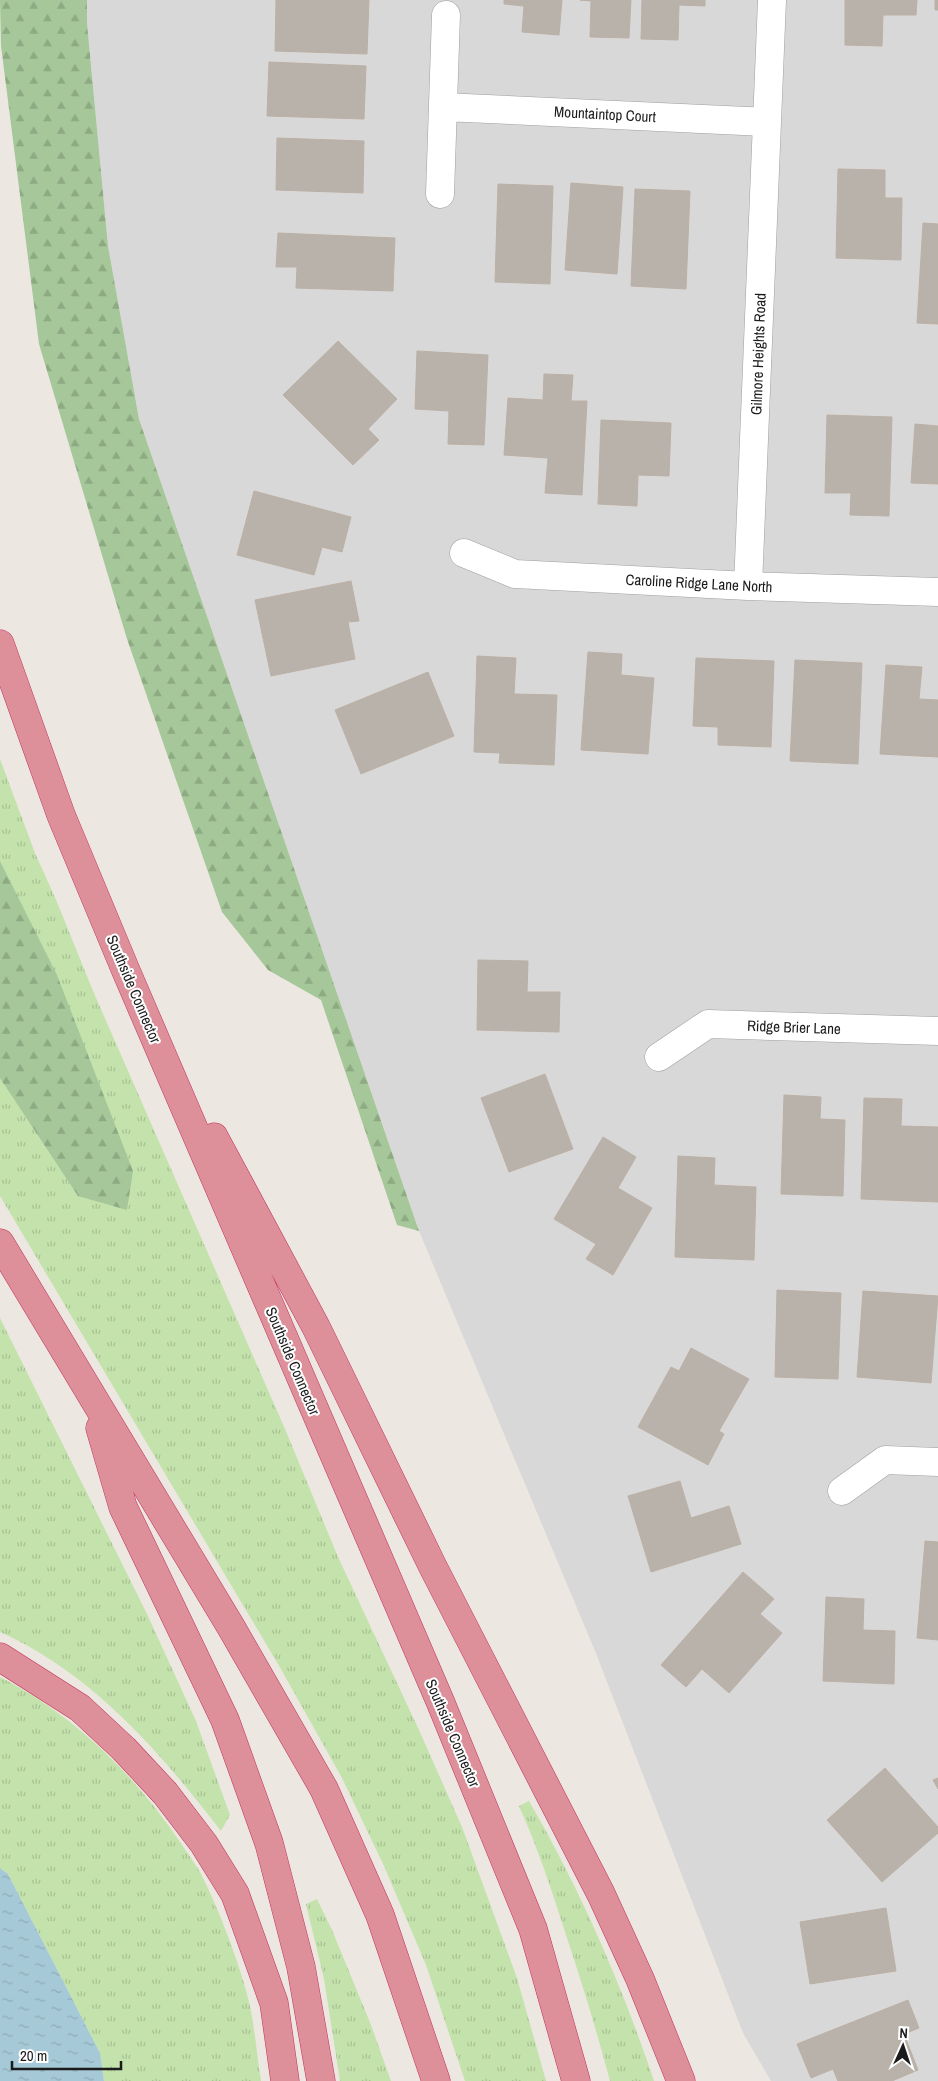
<svg xmlns="http://www.w3.org/2000/svg" width="938" height="2081" font-family="'Archivo Narrow',sans-serif">
  <defs>
    <pattern id="grass-tufts" width="24" height="20" patternUnits="userSpaceOnUse" patternTransform="scale(1.25)"><rect width="24" height="20" fill="#c4e2ab"/><path d="M3 7l-1-3M5 7V3M7 7l1-3M15 17l-1-3M17 17v-4M19 17l1-3" fill="none" stroke="#a8c193"/></pattern>
    <pattern id="forest-firs" width="22" height="20" patternUnits="userSpaceOnUse" patternTransform="scale(1.25)"><rect width="22" height="20" fill="#a5c799"/><path d="M5 1l3.5 6h-7zM16 11l3.5 6h-7z" fill="#8daa83"/></pattern>
    <pattern id="water-ripples" width="26" height="14" patternUnits="userSpaceOnUse" patternTransform="scale(1.25)"><rect width="26" height="14" fill="#a5c9d6"/><path d="M2 4q2-2 4 0t4 0M15 11q2-2 4 0t4 0" fill="none" stroke="#8dacb7"/></pattern>
  </defs>
  <rect width="100%" height="100%" fill="#ece8e1"/>
  <path fill="#d9d8d8" d="M87,0H938V2081H771L743,2033L595,1651L419,1231L139,419L108,246L87,23Z"/>
  <path fill="url(#grass-tufts)" d="M0,759L35,853L57,902L93,991L285,1429L338,1557L419,1730L462,1827L517,1978L546,2081H465L426,1965L384,1866L342,1778L278,1664L0,1196Z
    M0,1318L147,1614L196,1721L230,1815L221,1831C161,1753 92,1673 0,1632Z
    M0,1677C73,1714 135,1775 180,1842C187,1853 195,1863 201,1874C220,1912 240,1964 250,2006C255,2030 257,2056 261,2081H104L100,2053L8,1874L0,1868Z
    M529,1801C580,1889 622,1985 654,2081H610C597,2032 582,1983 566,1935C552,1891 538,1848 519,1806Z
    M317,1899L332,1930L371,2025L391,2081H340L324,1979L306,1904Z"/>
  <path fill="url(#forest-firs)" d="M0,0H87V23L108,246L139,419L419,1231L397,1225L321,1000L268,970L222,912L127,639L39,344L1,46Z
    M0,861L57,975L133,1171L127,1210L78,1196L0,1078Z"/>
  <path fill="url(#water-ripples)" d="M0,1868L8,1874L100,2053L104,2081H0Z"/>
  <path fill="#b8b2ab" stroke="#bcb0a5" d="M276,0H369L367,54L275,51Z
    M504,0H562L559,35L522,32L524,6L504,4Z
    M580,0H631L629,38L590,37L591,1Z
    M642,0H705V6L679,5L678,40L641,39Z
    M845,0H917L916,15H883L882,46L845,45Z
    M935,0H938V10H935Z
    M269,62L366,66L364,119L267,116Z
    M277,138L364,141L363,193L276,190Z
    M838,169L885,170V198H902L901,260L836,258Z
    M571,183L623,187L617,274L565,270Z
    M498,184L553,186L550,284L495,282Z
    M635,189L690,191L686,289L631,286Z
    M923,223L938,224V324L917,323Z
    M278,233L395,238L393,291L296,288L297,267H276Z
    M338,341L397,399L368,429L379,440L353,465L283,395Z
    M417,351L488,355L484,445L448,444L449,411L415,409Z
    M544,374L573,375L571,401H587L582,495L545,493L548,458L504,455L508,398L543,400Z
    M827,415L892,417L889,516L850,515L851,493H825Z
    M601,420L671,423L669,476L638,475L637,506L598,504Z
    M915,424L938,426V484L911,483Z
    M254,491L351,517L342,552L322,547L314,575L237,555Z
    M351,581L359,621L348,622L355,659L271,676L255,600Z
    M588,652L622,654L621,675L654,678L648,754L581,750Z
    M477,656L516,658L514,694L557,695L554,765L499,763L500,753L474,752Z
    M696,658L774,661L771,747L718,745V727L693,726Z
    M795,660L862,663L858,764L790,761Z
    M886,665L922,667L919,699L938,700V757L880,754Z
    M428,672L454,736L361,774L335,710Z
    M478,960L528,961L527,992H560L559,1032L477,1030Z
    M545,1074L573,1149L509,1172L481,1098Z
    M784,1095L821,1097L820,1119L845,1120L843,1196L781,1194Z
    M864,1098L902,1099L901,1126L938,1127V1202L861,1199Z
    M603,1137L636,1157L618,1188L652,1208L613,1275L586,1259L596,1244L554,1219Z
    M678,1156L715,1158L714,1185L756,1187L754,1260L675,1257Z
    M777,1290L841,1293L838,1379L775,1377Z
    M863,1291L938,1296L931,1383L857,1377Z
    M691,1348L749,1379L719,1431L724,1434L708,1465L638,1427L671,1367L679,1371Z
    M680,1481L691,1518L729,1506L741,1544L651,1572L628,1496Z
    M925,1541L938,1542V1640L917,1638Z
    M743,1572L774,1599L760,1614L782,1633L729,1693L702,1669L686,1687L661,1665Z
    M826,1597L864,1599L863,1630L895,1631L894,1684L823,1681Z
    M885,1768L938,1827V1833L882,1882L827,1820Z
    M938,1778V1789L933,1780Z
    M886,1908L896,1971L810,1984L800,1922Z
    M908,2000L919,2028L904,2034L918,2070L892,2081H838L833,2069L811,2078L797,2044Z"/>
  <g fill="none" stroke-linecap="round" stroke-linejoin="round">
    <g stroke="#9f9f9f" stroke-width="29">
      <path id="minor" d="M443,107L767,122
        M440,194L446,15
        M464,553L515,574L748,586L938,592
        M748,586L772,0
        M659,1057L708,1024L938,1031
        M842,1491L885,1460L938,1462"/>
    </g>
    <g stroke="#c4335f" stroke-width="29">
      <path id="highway" d="M0,644L61,815L126,971L440,1701L533,1929L576,2081
        M214,1137L316,1327L433,1567L601,1894L640,1979L681,2081
        M0,1243L231,1627L324,1789L380,1915L436,2081
        M100,1428L123,1507L225,1720L269,1843L301,1967L321,2081
        M0,1657L80,1708L124,1749L165,1793L204,1844L235,1894L274,2003L285,2081"/>
    </g>
    <use href="#minor" stroke="#fff" stroke-width="28"/>
    <use href="#highway" stroke="#dd8f9a" stroke-width="28"/>
  </g>
  <g text-anchor="middle" dominant-baseline="central" stroke-width="4" stroke-linejoin="round" paint-order="stroke">
    <g font-size="15" fill="#1b1b1b" stroke="#fff">
      <text transform="translate(605 114) rotate(3)">Mountaintop Court</text>
      <text transform="translate(758 354) rotate(-88)">Gilmore Heights Road</text>
      <text transform="translate(699 583) rotate(3)">Caroline Ridge Lane North</text>
      <text transform="translate(134 989) rotate(67)">Southside Connector</text>
      <text transform="translate(794 1027) rotate(2)">Ridge Brier Lane</text>
      <text transform="translate(293 1361) rotate(67)">Southside Connector</text>
      <text transform="translate(453 1733) rotate(67)">Southside Connector</text>
    </g>
  </g>
  <g transform="translate(903 2046) rotate(3)" stroke="#ffffff" stroke-width="4" paint-order="stroke">
  <path d="M0-4L9 19L0 12L-9 19Z" fill="#1b1b1b"/>
  <text y="-8" font-size="14" font-weight="bold" text-anchor="middle" fill="#1b1b1b">N</text>
  </g>
  <path d="M12 2061v8h109v-8" fill="none" stroke="#1b1b1b" stroke-width="2.5"/>
  <text x="20" y="2061" font-size="15" fill="#1b1b1b" stroke="#ffffff" stroke-width="4" paint-order="stroke">20 m</text>
</svg>
